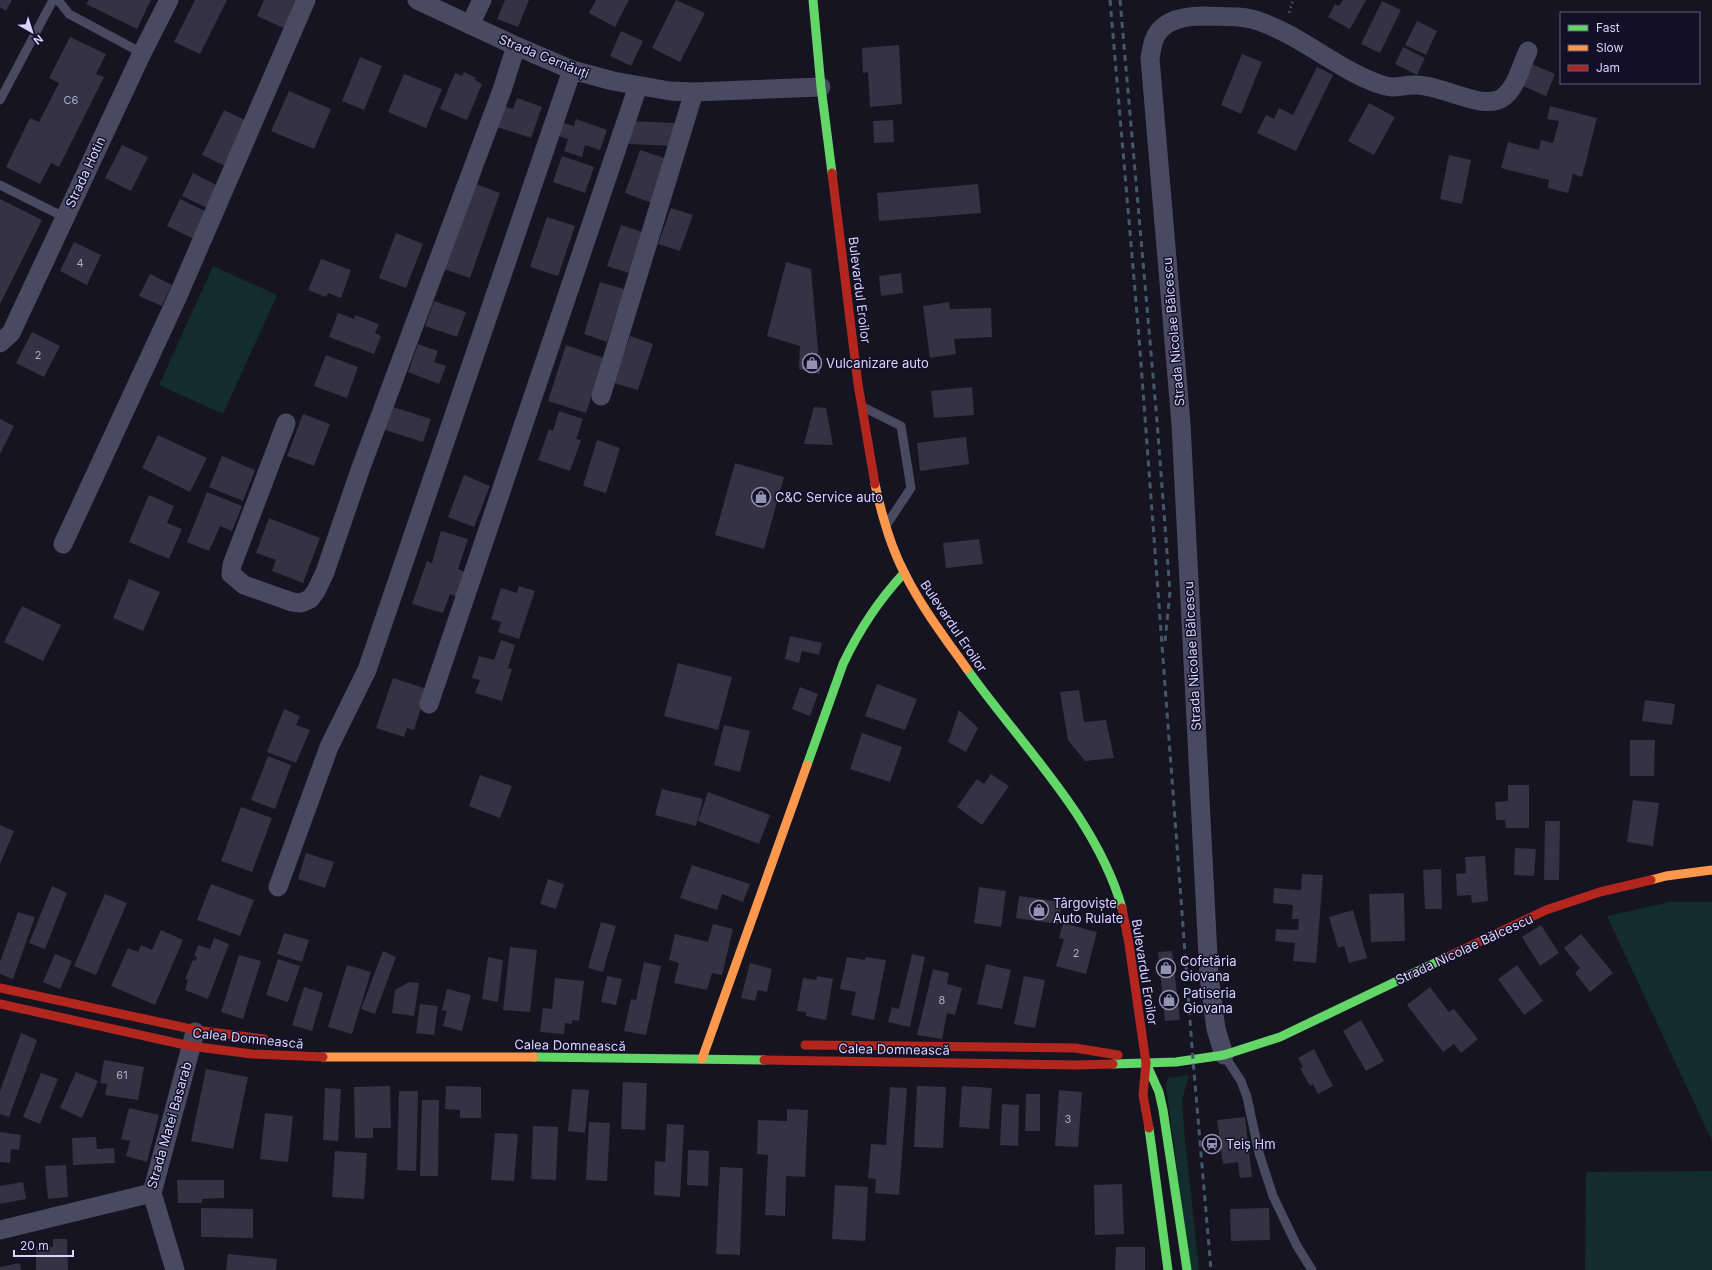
<svg xmlns="http://www.w3.org/2000/svg" width="1712" height="1270" font-family="Inter,sans-serif">
  <rect width="100%" height="100%" fill="#161421"/>
  <path fill="#132c2d" d="M213,266L277,295L223,414L159,385Z
    M1670,902H1712V1141L1607,916Z
    M1189,1075L1182,1100L1185,1140L1199,1270H1190L1166,1085L1168,1078Z
    M1712,1171V1270H1585L1586,1172Z"/>
  <path fill="#343243" d="M0,0H12L6,11L0,7Z
    M89,0H151L137,29L86,4Z
    M195,0H227L200,54L174,42Z
    M264,0H300L286,29L257,16Z
    M505,0H529L518,27L497,19Z
    M596,0H629L615,27L589,13Z
    M676,0L705,13L680,62L652,48Z
    M1343,0H1366L1350,29L1328,17L1335,4L1339,6Z
    M1382,1L1401,10L1380,53L1361,44Z
    M1417,21L1437,31L1426,55L1405,45Z
    M621,31L643,41L631,66L610,56Z
    M70,37L106,54L96,74L104,77L59,167L51,163L40,184L6,167L30,118L39,122L59,83L49,78Z
    M899,45L902,104L870,107L868,72L863,73L862,48Z
    M1403,47L1425,58L1417,75L1395,64Z
    M1242,54L1262,62L1241,114L1221,105Z
    M360,57L382,66L364,110L342,101Z
    M1532,64L1555,74L1546,96L1523,86Z
    M1317,67L1333,75L1296,151L1257,133L1266,115L1274,119L1279,108L1293,115Z
    M464,72L476,78L475,80L482,84L467,120L440,109L455,73L462,76Z
    M404,74L442,89L426,128L388,112Z
    M289,91L331,109L314,149L271,131Z
    M517,98L542,107L531,138L497,127L504,106L513,109Z
    M1369,103L1395,117L1374,155L1348,141Z
    M1550,106L1597,118L1582,177L1573,174L1568,193L1548,188L1549,180L1501,168L1508,142L1539,150L1541,140L1553,143L1559,121L1547,119Z
    M224,110L247,121L225,166L202,155Z
    M576,119L607,130L600,150L585,145L582,157L564,151L568,139L559,136L564,123L574,126Z
    M893,120L894,142L874,143L873,121Z
    M630,121L676,123L675,146L629,144Z
    M122,145L148,157L131,191L105,178Z
    M640,150L667,159L652,203L625,193Z
    M1449,155L1471,160L1462,204L1440,199Z
    M562,156L594,167L585,193L553,182Z
    M193,173L220,187L209,209L182,196Z
    M473,183L500,193L470,278L443,269Z
    M978,184L981,213L879,221L877,193Z
    M0,199L42,220L0,304Z
    M180,199L207,212L194,239L167,226Z
    M671,208L693,215L680,251L658,244Z
    M547,217L575,226L558,276L530,267Z
    M621,225L642,232L629,273L607,266Z
    M396,233L423,244L406,288L379,278Z
    M74,242L101,255L87,285L60,271Z
    M321,259L351,270L341,298L328,293L326,297L308,290Z
    M786,262L811,269L820,374L799,369L800,346L767,336Z
    M901,273L903,293L881,296L879,276Z
    M150,274L172,285L162,306L139,296Z
    M600,282L624,289L607,342L584,334Z
    M434,301L466,312L457,337L425,326Z
    M949,302L950,309L991,308L992,337L954,339L956,354L930,358L923,306Z
    M338,313L354,319L355,315L379,324L375,333L381,336L374,354L329,337Z
    M32,332L60,346L44,377L16,363Z
    M630,336L653,344L638,390L614,383Z
    M418,344L438,351L434,362L446,366L439,384L408,372Z
    M566,345L604,358L586,413L548,401Z
    M326,355L358,367L347,398L314,386Z
    M972,387L974,415L934,418L931,391Z
    M393,407L431,419L423,442L385,430Z
    M814,407L826,408L833,445L804,444Z
    M559,411L583,419L576,439L581,440L570,471L538,460L549,429L553,431Z
    M303,414L330,424L314,466L287,456Z
    M0,419L14,426L0,454Z
    M158,435L207,458L190,492L142,468Z
    M966,437L969,464L920,471L917,443Z
    M597,440L620,448L606,493L583,486Z
    M222,456L255,470L243,501L209,487Z
    M735,463L784,477L764,549L715,535Z
    M464,475L490,486L474,527L448,517Z
    M207,492L242,506L232,531L220,526L209,551L187,542Z
    M149,495L174,506L167,523L182,529L169,559L129,542Z
    M269,518L320,538L303,583L272,571L276,560L256,553Z
    M441,531L468,539L458,569L465,572L457,597L450,594L443,613L412,604L427,561L432,563Z
    M979,539L983,564L946,568L943,543Z
    M129,579L160,592L143,631L113,618Z
    M519,586L535,591L519,639L498,632L501,622L491,619L501,588L517,593Z
    M22,606L61,625L43,661L4,642Z
    M790,636L822,643L819,655L802,651L799,663L785,659Z
    M501,640L515,645L508,668L512,669L502,701L475,693L480,680L472,678L479,656L494,660Z
    M678,663L732,677L718,730L664,716Z
    M393,678L427,689L414,730L407,728L404,737L376,728Z
    M877,684L917,699L905,730L865,716Z
    M800,687L818,694L810,716L792,709Z
    M1079,690L1084,722L1106,720L1114,758L1085,761L1068,740L1060,692Z
    M1645,700L1675,704L1672,725L1642,721Z
    M284,709L300,716L296,725L310,730L296,763L267,752Z
    M959,710L978,728L966,752L948,742Z
    M724,725L750,731L740,772L714,765Z
    M862,733L902,747L890,782L850,769Z
    M1630,740H1655L1654,776H1630Z
    M268,756L291,765L275,809L251,800Z
    M991,774L1009,786L982,825L957,807L977,779L984,784Z
    M480,775L512,786L500,818L469,806Z
    M1508,785H1529V828H1506L1505,820H1496L1495,802L1508,801Z
    M662,789L703,799L696,826L655,815Z
    M708,792L770,815L759,844L698,821Z
    M1633,800L1659,803L1653,846L1627,842Z
    M241,807L272,818L252,872L221,861Z
    M1545,821H1560L1559,880H1544Z
    M0,825L14,831L0,864Z
    M1515,848L1536,849L1534,876L1514,875Z
    M306,853L334,862L325,888L298,879Z
    M1485,856L1488,901L1472,903L1471,895L1457,896L1456,874L1466,873L1465,857Z
    M692,865L750,884L743,902L722,894L717,910L680,898Z
    M1441,869L1442,909H1425L1423,870Z
    M1302,874L1323,875L1316,963L1293,961L1295,943L1275,941L1276,929L1298,930L1299,919H1292L1293,905L1273,903L1274,888L1301,890Z
    M548,879L564,884L556,909L540,904Z
    M211,884L254,900L240,936L197,920Z
    M52,886L67,893L45,949L29,943Z
    M979,887L1006,891L1001,927L974,923Z
    M1404,893L1405,941L1371,942L1369,894Z
    M105,894L127,903L96,975L74,966Z
    M1019,896L1062,902L1058,924L1016,918Z
    M1353,910L1367,958L1349,963L1344,946L1338,948L1329,917Z
    M18,912L35,917L13,979L0,974V962Z
    M601,922L616,926L603,972L588,968Z
    M1063,923L1097,932L1086,974L1056,966L1064,939L1059,938Z
    M713,924L733,929L722,975L712,973L707,990L674,983L679,963L669,960L675,934L708,942Z
    M1541,925L1559,953L1540,966L1522,937Z
    M161,930L183,940L155,1005L111,986L128,948L138,952L141,945L152,950Z
    M284,933L309,940L302,962L277,954Z
    M1581,934L1613,973L1590,992L1575,973L1580,968L1564,948Z
    M214,938L229,944L208,999L185,990L188,980L185,979L193,960L195,961L197,957L194,956L198,945L210,949Z
    M510,947L537,950L530,1012L503,1010Z
    M383,951L396,957L375,1014L361,1009Z
    M1172,951L1180,1020L1165,1021L1158,952Z
    M55,954L72,961L60,989L43,982Z
    M912,954L925,957L910,1027L888,1022L892,1007L899,1009Z
    M239,955L261,961L243,1019L221,1012Z
    M488,957L503,960L498,1002L482,999Z
    M847,957L865,960L866,957L886,960L874,1020L851,1015L856,992L840,989Z
    M278,959L300,966L288,1002L266,995Z
    M644,962L661,966L646,1035L624,1031L631,999L636,1000Z
    M750,963L772,969L767,992L758,990L755,1001L741,998Z
    M986,964L1011,970L1002,1009L977,1004Z
    M347,965L371,972L352,1034L328,1027Z
    M1517,965L1543,1001L1524,1015L1498,979Z
    M933,969L949,973L947,984L962,988L955,1015L947,1013L942,1039L917,1035Z
    M607,976L622,979L616,1005L601,1002Z
    M817,976L833,979L826,1020L806,1016V1012L797,1011L803,978L816,980Z
    M1024,976L1045,980L1035,1028L1014,1024Z
    M555,978L584,981L579,1021L572,1020V1024L565,1023L564,1034L540,1032L543,1008L552,1009Z
    M409,982L419,983L414,1016L392,1013L395,990Z
    M304,987L323,993L312,1031L292,1025Z
    M1430,987L1449,1012L1454,1009L1478,1039L1461,1053L1454,1044L1443,1052L1407,1005Z
    M447,989L471,995L462,1031L443,1026L447,1011L442,1010Z
    M420,1004L438,1006L434,1035L416,1033Z
    M1361,1020L1384,1061L1366,1071L1343,1031Z
    M21,1033L37,1040L9,1117L0,1114V1091Z
    M1314,1049L1333,1086L1318,1094L1313,1084L1310,1086L1300,1068L1303,1067L1298,1058Z
    M104,1060L144,1067L138,1100L105,1095L107,1084L100,1083Z
    M206,1069L248,1077L233,1149L191,1141Z
    M76,1072L98,1081L82,1118L60,1108Z
    M41,1073L58,1079L40,1124L23,1117Z
    M623,1082L647,1083L645,1130L621,1129Z
    M390,1086L391,1128H373V1138H355L354,1087Z
    M446,1086L481,1087V1118H460V1110L445,1109Z
    M917,1086L946,1087L943,1148L914,1147Z
    M962,1086L992,1088L989,1129L959,1127Z
    M890,1087L907,1088L899,1195L875,1193L876,1179L868,1178L871,1144L886,1145Z
    M325,1088L341,1089L338,1141L323,1140Z
    M572,1089L589,1090L585,1133L568,1131Z
    M1059,1090L1082,1092L1078,1147L1055,1146Z
    M399,1091H418L416,1171L397,1170Z
    M1026,1094H1040V1131H1025Z
    M422,1100H439L438,1176H420Z
    M1002,1104L1019,1105L1018,1146L1000,1145Z
    M129,1108L159,1115L147,1162L126,1156L130,1141L121,1139Z
    M787,1109L808,1110L805,1177L786,1176L785,1216L765,1215L768,1155L757,1154L758,1120L787,1121Z
    M265,1113L293,1116L288,1162L260,1159Z
    M1245,1117L1252,1177L1240,1178L1238,1162L1223,1164L1217,1120Z
    M589,1122L610,1123L607,1181L586,1180Z
    M667,1124L684,1125L680,1197L654,1195L655,1161L665,1162Z
    M533,1126L558,1127L556,1180L531,1179Z
    M0,1132L21,1135L19,1150L11,1149L10,1163L0,1162Z
    M495,1133L518,1134L514,1181L491,1180Z
    M96,1137L97,1149L114,1148L115,1163L73,1165L72,1138Z
    M688,1150L709,1151L708,1186L687,1185Z
    M335,1151L367,1153L364,1199L332,1197Z
    M66,1165L68,1197L48,1199L45,1166Z
    M720,1167L743,1168L740,1255L716,1254Z
    M177,1180H224V1198L202,1199V1203H178Z
    M23,1182L26,1199L0,1204V1186Z
    M1122,1184L1124,1234L1095,1235L1094,1185Z
    M835,1185L868,1187L865,1241L832,1239Z
    M201,1208L253,1209V1238L201,1237Z
    M1269,1208L1270,1240L1231,1241L1230,1209Z
    M53,1239H67L68,1270H36V1247H53Z
    M1116,1247H1145V1270H1115Z
    M228,1254L277,1259L276,1270H226Z
    M20,1263L21,1270H0V1267Z"/>
  <g fill="none" stroke-linecap="round" stroke-linejoin="round">
    <path stroke="#44505f" stroke-width="2.5" stroke-dasharray="2 3" stroke-linecap="butt" d="M1289,13L1293,0"/>
    <path stroke="#4a4962" stroke-width="9" d="M58,0L69,14L142,53
      M0,100L53,0
      M0,185L64,217
      M863,407L901,426L911,488L887,524
      M1224,1055L1241,1081L1247,1097L1259,1153L1273,1196L1297,1246L1312,1270"/>
    <path stroke="#4a4962" stroke-width="19" d="M417,0L516,46L572,70L613,81L670,91L694,92L821,87
      M470,25L482,0
      M0,343L11,333L142,53L169,0
      M601,396L694,92
      M286,423L232,565L231,574L244,585L292,602L301,603L310,599L316,591L325,572L360,470L502,90L516,46
      M63,544L177,298L306,0
      M429,704L638,86
      M278,887L329,747L367,670L572,70
      M1224,1055L1216,1029L1209,976L1181,424L1150,58C1151,52 1152,46 1154,40C1161,20 1185,16 1204,16C1223,17 1244,15 1261,22C1303,37 1337,69 1379,84C1394,90 1400,85 1414,85C1423,85 1432,87 1441,90C1457,94 1487,108 1502,98C1516,89 1521,66 1528,51
      M152,1193L195,1032
      M152,1193L175,1270
      M0,1230L152,1193"/>
    <path stroke="#63d668" stroke-width="9" d="M813,0L821,87L832,173
      M967,669C1021,745 1096,817 1122,908
      M807,765L843,664C859,630 878,601 904,573
      M534,1057L764,1060
      M1146,1063L1159,1092L1163,1110L1187,1270
      M1113,1064L1176,1062L1224,1055L1280,1037L1441,960
      M1149,1128L1168,1270"/>
    <path stroke="#ff974d" stroke-width="9" d="M875,484C881,512 891,548 905,574C922,608 945,638 967,669
      M1651,880L1666,876L1712,870
      M323,1057H534
      M702,1059L807,765"/>
    <path stroke="#b3261e" stroke-width="9" d="M832,173L858,384L875,484
      M1122,908L1129,944L1146,1063L1143,1095L1149,1128
      M1441,960L1546,910L1600,892L1651,880
      M0,988L196,1030L264,1039
      M0,1004L190,1046L252,1054L323,1057
      M805,1045L1075,1048L1118,1055
      M764,1060L1077,1065L1113,1064"/>
    <path stroke="#43596b" stroke-width="3" stroke-dasharray="6 5" stroke-linecap="butt" d="M1110,0L1139,337L1193,1060L1211,1270
      M1120,0L1157,421L1170,592L1165,641"/>
  </g>
  <defs>
    <g id="shop-ring" transform="scale(1)"><circle r="9.5" fill="#130f26" stroke="#9591b1" stroke-width="1.5"/><path d="M-5-2.5h2.3a2.7 3.5 0 0 1 5.4 0H5L5.5 6h-11ZM-1.5-2.5h3a1.5 2.3 0 0 0-3 0Z" fill="#9591b1"/></g>
    <g id="station-ring" transform="scale(1)"><circle r="9.5" fill="#130f26" stroke="#9591b1" stroke-width="1.5"/><path d="M-3-6H3Q5-6 5-4V2Q5 4 3 4L4.5 6H3L1.5 4h-3L-3 6H-4.5L-3 4Q-5 4-5 2V-4Q-5-6-3-6ZM-3.5-4v3h7v-3ZM-3.5 1v1.5H-2V1ZM2 1v1.5H3.5V1Z" fill="#9591b1"/></g>
  </defs>
  <g fill-rule="evenodd">
    <use href="#shop-ring" x="812" y="363"/>
    <use href="#shop-ring" x="761" y="497"/>
    <use href="#shop-ring" x="1039" y="910"/>
    <use href="#shop-ring" x="1166" y="968"/>
    <use href="#shop-ring" x="1169" y="1000"/>
    <use href="#station-ring" x="1212" y="1144"/>
  </g>
  <g text-anchor="middle" dominant-baseline="central" stroke-width="3" stroke-linejoin="round" paint-order="stroke">
    <g font-size="11" fill="#b0acd0">
      <text x="71" y="100">C6</text>
      <text x="80" y="263">4</text>
      <text x="38" y="355">2</text>
      <text x="1076" y="953">2</text>
      <text x="942" y="1000">8</text>
      <text x="122" y="1075">61</text>
      <text x="1068" y="1119">3</text>
    </g>
    <g font-size="13" fill="#d9d4ff" stroke="#130f26">
      <text transform="translate(544 56) rotate(22)">Strada Cernăuți</text>
      <text transform="translate(85 172) rotate(-65)">Strada Hotin</text>
      <text transform="translate(860 290) rotate(83)">Bulevardul Eroilor</text>
      <text transform="translate(1173 332) rotate(-95)">Strada Nicolae Bălcescu</text>
      <text transform="translate(954 626) rotate(56)">Bulevardul Eroilor</text>
      <text transform="translate(1192 656) rotate(-93)">Strada Nicolae Bălcescu</text>
      <text transform="translate(1464 949) rotate(-25)">Strada Nicolae Bălcescu</text>
      <text transform="translate(1145 972) rotate(81)">Bulevardul Eroilor</text>
      <text transform="translate(248 1038) rotate(6)">Calea Domnească</text>
      <text transform="translate(570 1045) rotate(1)">Calea Domnească</text>
      <text transform="translate(894 1049) rotate(1)">Calea Domnească</text>
      <text transform="translate(169 1125) rotate(-74)">Strada Matei Basarab</text>
    </g>
    <g font-size="13" fill="#d9d4ff" stroke="#130f26" text-anchor="start">
      <text x="826" y="363">Vulcanizare auto</text>
      <text x="775" y="497">C&amp;C Service auto</text>
      <text x="1053" y="903">Târgoviște<tspan x="1053" dy="15">Auto Rulate</tspan></text>
      <text x="1180" y="961">Cofetăria<tspan x="1180" dy="15">Giovana</tspan></text>
      <text x="1183" y="993">Patiseria<tspan x="1183" dy="15">Giovana</tspan></text>
      <text x="1226" y="1144">Teiș Hm</text>
    </g>
  </g>
  <rect x="1560" y="12" width="140" height="72" fill="#130f26" stroke="#625e7d"/>
  <rect x="1568" y="25" width="20" height="6" fill="#63d668" stroke="#625e7d"/>
  <text x="1596" y="32" font-size="12" fill="#d9d4ff">Fast</text>
  <rect x="1568" y="45" width="20" height="6" fill="#ff974d" stroke="#625e7d"/>
  <text x="1596" y="52" font-size="12" fill="#d9d4ff">Slow</text>
  <rect x="1568" y="65" width="20" height="6" fill="#b3261e" stroke="#625e7d"/>
  <text x="1596" y="72" font-size="12" fill="#d9d4ff">Jam</text>
  <g transform="translate(32 32) rotate(141)" stroke="#130f26" stroke-width="3" paint-order="stroke">
  <path d="M0-3L7 15L0 10L-7 15Z" fill="#d9d4ff"/>
  <text y="-6" font-size="11" font-weight="bold" text-anchor="middle" fill="#d9d4ff">N</text>
  </g>
  <path d="M14 1250v6h59v-6" fill="none" stroke="#d9d4ff" stroke-width="2"/>
  <text x="20" y="1250" font-size="12" fill="#d9d4ff" stroke="#130f26" stroke-width="3" paint-order="stroke">20 m</text>
</svg>
